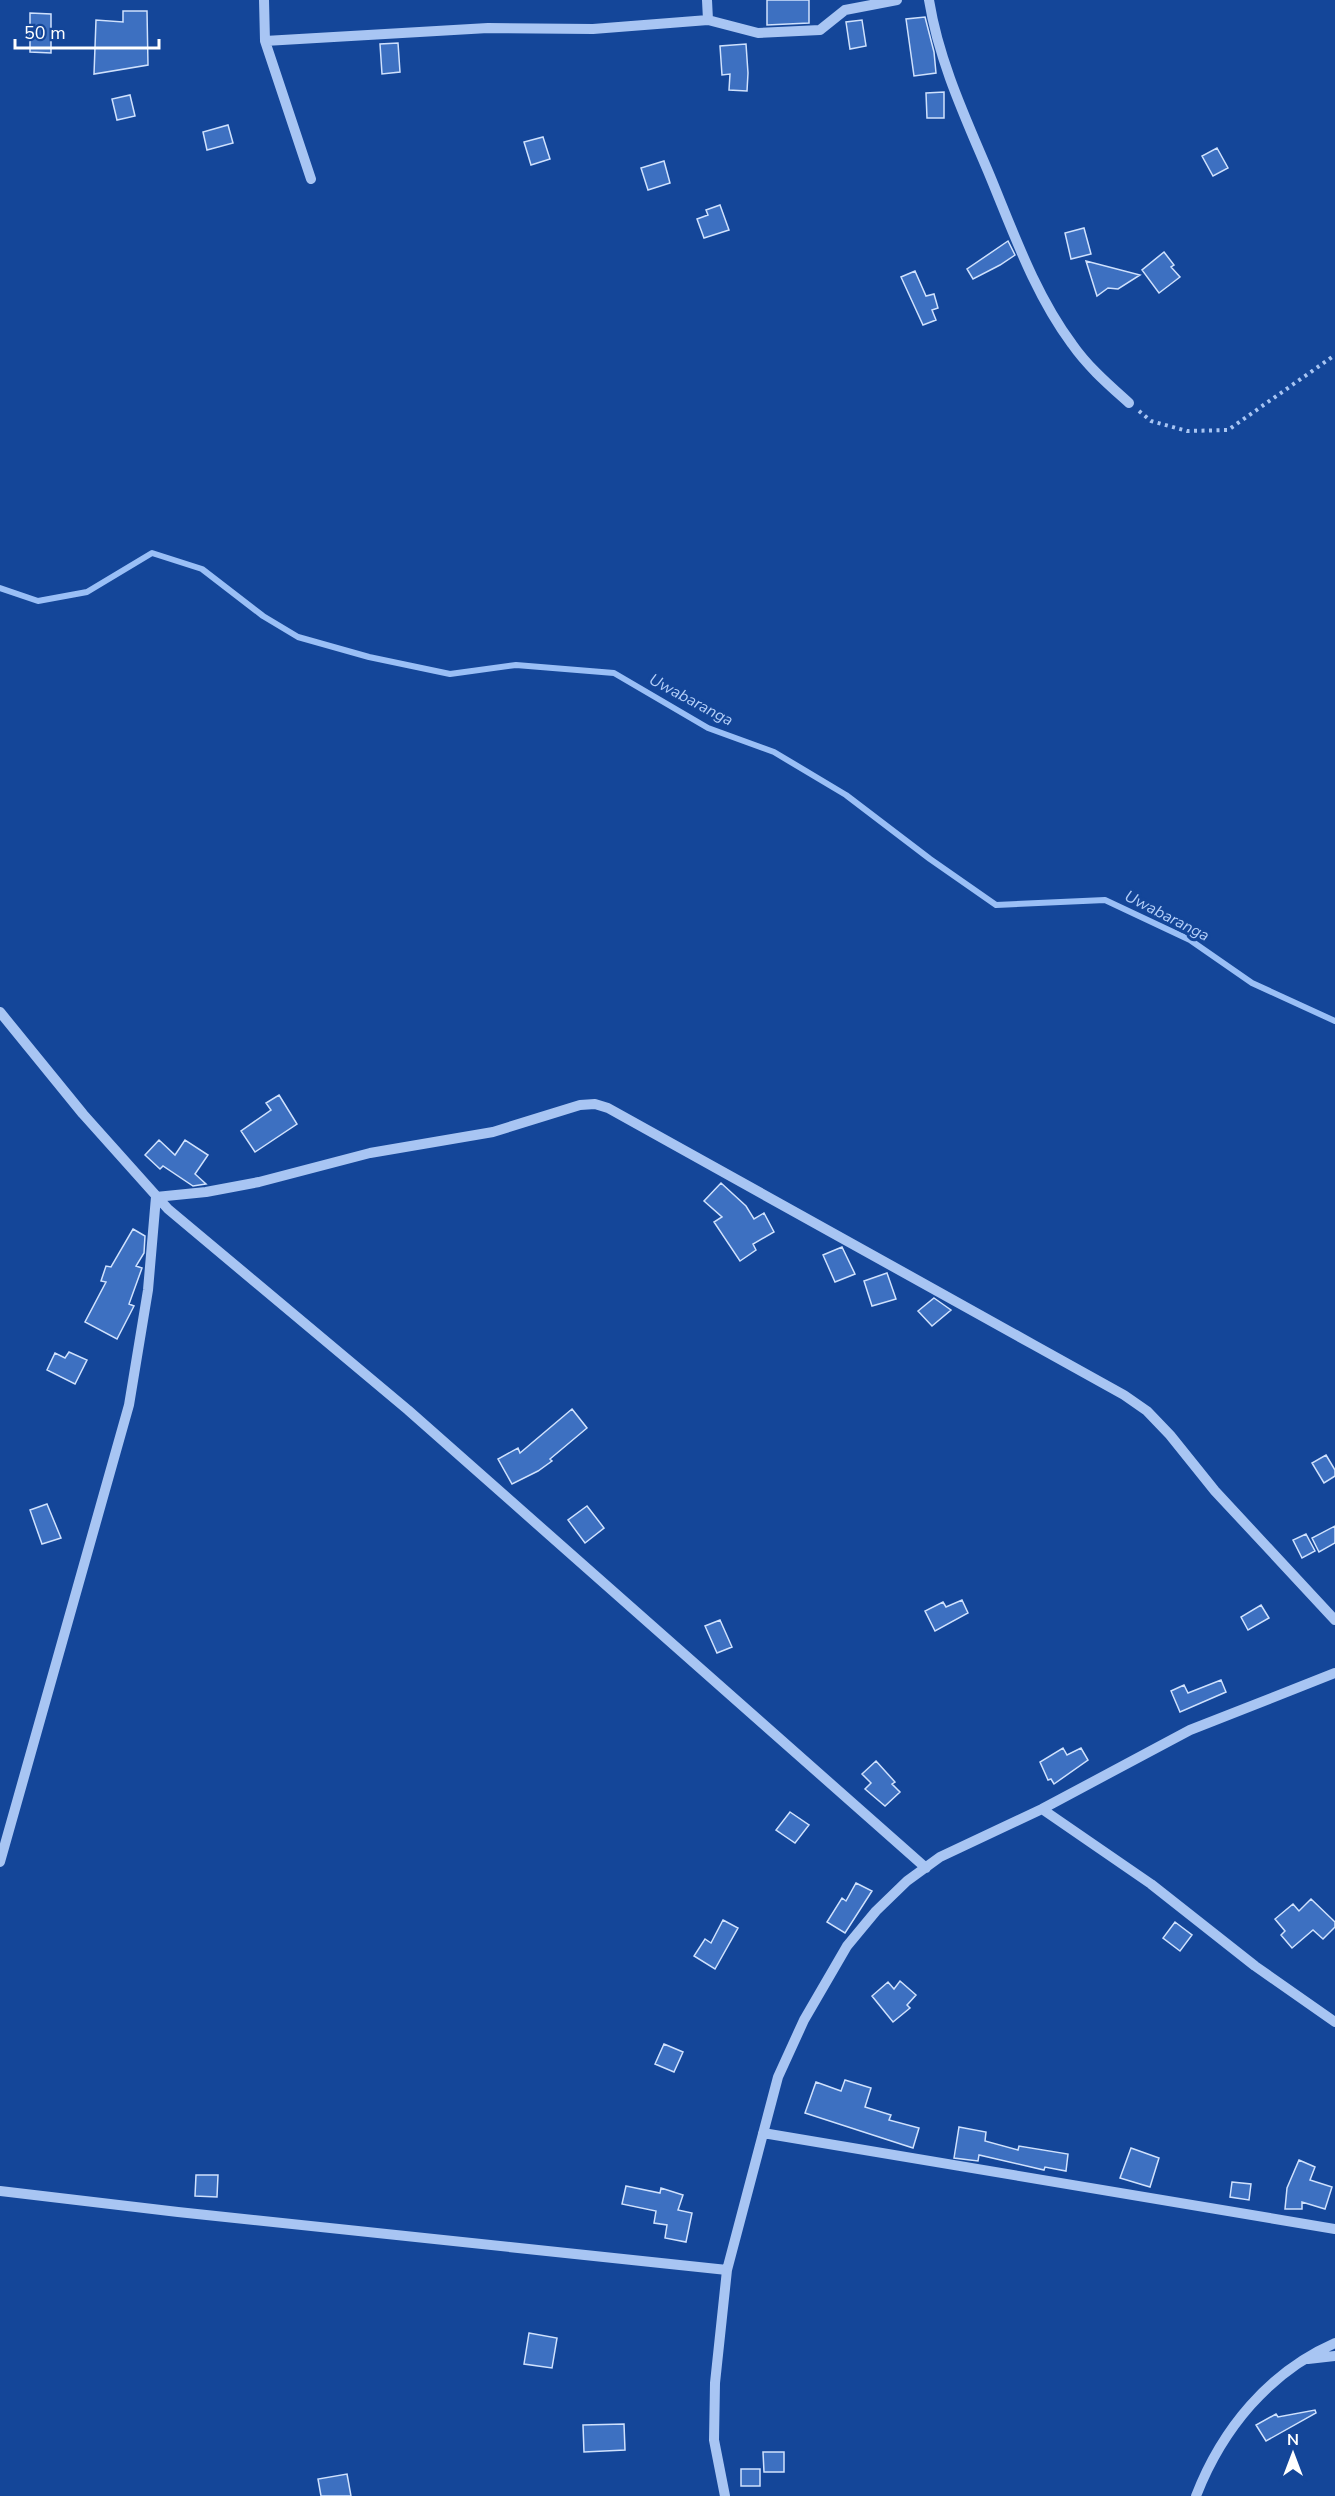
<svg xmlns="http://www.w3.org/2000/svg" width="1335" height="2496" font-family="'Nunito Sans',sans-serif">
  <rect width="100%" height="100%" fill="#144699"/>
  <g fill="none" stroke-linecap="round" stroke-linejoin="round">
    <path stroke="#9abff6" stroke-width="6" d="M0,588L38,601L87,592L152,553L202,569L263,616L298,637L369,657L450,674L516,665L614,673L708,728L774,752L846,795L930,859L996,905L1105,900L1190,940L1252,983L1335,1021"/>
  </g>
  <path fill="#3d70c1" stroke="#cfe1fd" stroke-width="1.5" d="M767,0H809V23L767,25Z
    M123,11H147L148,65L94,74L96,20L123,22Z
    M30,13L51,14V53L30,52Z
    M925,17L934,52L936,73L914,76L906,19Z
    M862,20L866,46L850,49L846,22Z
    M398,43L400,72L382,74L380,44Z
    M746,44L748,73L747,91L729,90L730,74L722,75L720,46Z
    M944,92V118H927L926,93Z
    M130,95L135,116L117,120L112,99Z
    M228,125L233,143L207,150L203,132Z
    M543,137L550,159L531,165L524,142Z
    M1217,148L1228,168L1213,176L1202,156Z
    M664,161L670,183L648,190L641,168Z
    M720,205L729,230L704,238L697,219L708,215L706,210Z
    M1084,228L1091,254L1071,259L1065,233Z
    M1008,241L1015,255L1000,265L973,279L967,269Z
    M1164,252L1174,265L1171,267L1180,277L1159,293L1142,270Z
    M1086,261L1140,275L1118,289L1108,288L1097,296Z
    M915,271L926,296L934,294L938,308L932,310L936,320L923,325L901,277Z
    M279,1095L297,1124L255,1152L241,1131L271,1110L266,1103Z
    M159,1140L175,1155L185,1140L208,1155L195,1174L206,1184L193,1186L163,1166L160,1169L145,1155Z
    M721,1183L746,1206L754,1219L764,1213L774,1232L753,1244L756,1250L740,1261L714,1222L722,1217L704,1201Z
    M133,1229L145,1236L144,1253L136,1266L142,1268L129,1304L134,1306L117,1339L85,1322L106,1282L101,1281L106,1266L111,1267Z
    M842,1247L855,1274L835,1282L823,1255Z
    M887,1273L896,1299L872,1306L864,1281Z
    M934,1298L951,1310L932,1326L918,1311Z
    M69,1352L87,1360L75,1384L47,1370L55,1353L65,1358Z
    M572,1409L587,1428L550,1459L552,1461L538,1471L512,1484L498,1459L518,1448L520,1453Z
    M1326,1455L1335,1470V1476L1324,1483L1312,1463Z
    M47,1504L61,1538L42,1544L30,1510Z
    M587,1506L604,1528L585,1543L568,1520Z
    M1335,1526V1543L1319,1552L1312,1538Z
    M1306,1534L1315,1551L1302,1558L1293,1540Z
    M962,1600L968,1613L935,1631L925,1611L943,1602L946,1607Z
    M1261,1605L1269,1618L1248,1630L1241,1617Z
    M720,1620L732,1647L717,1653L705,1626Z
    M1221,1680L1226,1692L1180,1712L1171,1691L1184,1685L1188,1693Z
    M1063,1748L1067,1755L1081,1748L1088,1760L1054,1784L1051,1779L1048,1780L1040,1762Z
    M876,1761L895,1782L892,1784L900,1792L885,1806L865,1789L871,1783L862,1774Z
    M790,1812L809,1825L795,1843L776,1830Z
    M856,1883L872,1891L845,1933L827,1922L842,1898L846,1901Z
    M1311,1899L1335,1922V1927L1323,1939L1313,1930L1292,1948L1281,1935L1285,1931L1275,1919L1293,1904L1299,1911Z
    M723,1920L738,1928L715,1969L694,1956L705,1939L711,1943Z
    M1175,1922L1192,1935L1180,1951L1163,1938Z
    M900,1981L916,1995L907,2005L910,2008L893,2022L872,1996L888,1982L894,1989Z
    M664,2044L683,2052L674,2072L655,2064Z
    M845,2080L871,2088L865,2107L891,2115L889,2120L919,2128L913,2148L805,2113L816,2082L841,2091Z
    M959,2127L986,2132L985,2141L1018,2150L1019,2146L1068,2154L1066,2171L1045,2167L1044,2170L979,2155L978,2161L954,2158Z
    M1131,2148L1159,2158L1150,2187L1120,2178Z
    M1299,2160L1315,2167L1310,2180L1332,2187L1325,2209L1302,2202V2209H1285L1287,2188Z
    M196,2175H218L217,2197L195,2196Z
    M1232,2182L1251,2184L1249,2200L1230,2197Z
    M626,2186L660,2193L661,2188L683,2195L678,2210L692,2213L686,2242L665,2238L667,2225L654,2223L656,2211L622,2204Z
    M529,2333L557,2338L552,2368L524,2364Z
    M1315,2410L1316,2413L1266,2441L1256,2425L1276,2414L1278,2417Z
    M624,2424L625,2450L584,2452L583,2425Z
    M763,2452H784V2472H764Z
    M741,2469H760V2486H741Z
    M347,2474L351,2496H321L318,2479Z"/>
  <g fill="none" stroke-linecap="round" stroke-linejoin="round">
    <path stroke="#a8c5f3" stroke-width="4" stroke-dasharray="3 4.5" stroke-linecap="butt" d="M1139,411L1151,421L1187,431L1228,430L1335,355"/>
    <path stroke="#a8c5f3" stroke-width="10" d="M264,0L265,41L311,179
      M707,0L708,20
      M929,0C939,62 966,119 990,176C1014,234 1035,294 1072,344C1088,367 1109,385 1129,403
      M265,41L488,28L593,29L708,20L758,33L820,30L845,10L897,0
      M0,1012L83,1114L168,1209L408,1410L926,1868
      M1042,1809L1151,1884L1255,1966L1335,2022
      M0,1862L129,1405L148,1290L156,1197L206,1192L259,1182L370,1153L493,1132L580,1105L595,1104L608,1108L1034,1345L1124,1395L1147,1411L1170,1435L1215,1491L1335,1620
      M763,2133L1335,2229
      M0,2191L178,2212L727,2270
      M1308,2359L1335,2356
      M725,2496L714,2440L715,2383L727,2270L778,2077L804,2020L847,1946L876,1911L907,1881L940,1857L1042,1809L1190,1730L1335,1673
      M1196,2496C1222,2429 1269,2372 1335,2343"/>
  </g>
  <g text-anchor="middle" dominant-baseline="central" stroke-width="6" stroke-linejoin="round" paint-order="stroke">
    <g font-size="16" font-style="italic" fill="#b4cff9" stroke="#144699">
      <text transform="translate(691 700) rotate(28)">Uwabaranga</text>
      <text transform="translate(1167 916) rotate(27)">Uwabaranga</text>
    </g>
  </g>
  <g transform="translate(1293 2454)" stroke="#144699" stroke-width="4.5" paint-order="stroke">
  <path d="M0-4.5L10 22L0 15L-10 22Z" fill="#ffffff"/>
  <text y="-9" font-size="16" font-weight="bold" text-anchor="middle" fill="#ffffff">N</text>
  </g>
  <path d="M15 39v9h144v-9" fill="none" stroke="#ffffff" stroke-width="3"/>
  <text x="24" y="39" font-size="18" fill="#ffffff" stroke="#144699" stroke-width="4.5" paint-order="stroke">50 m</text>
</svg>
